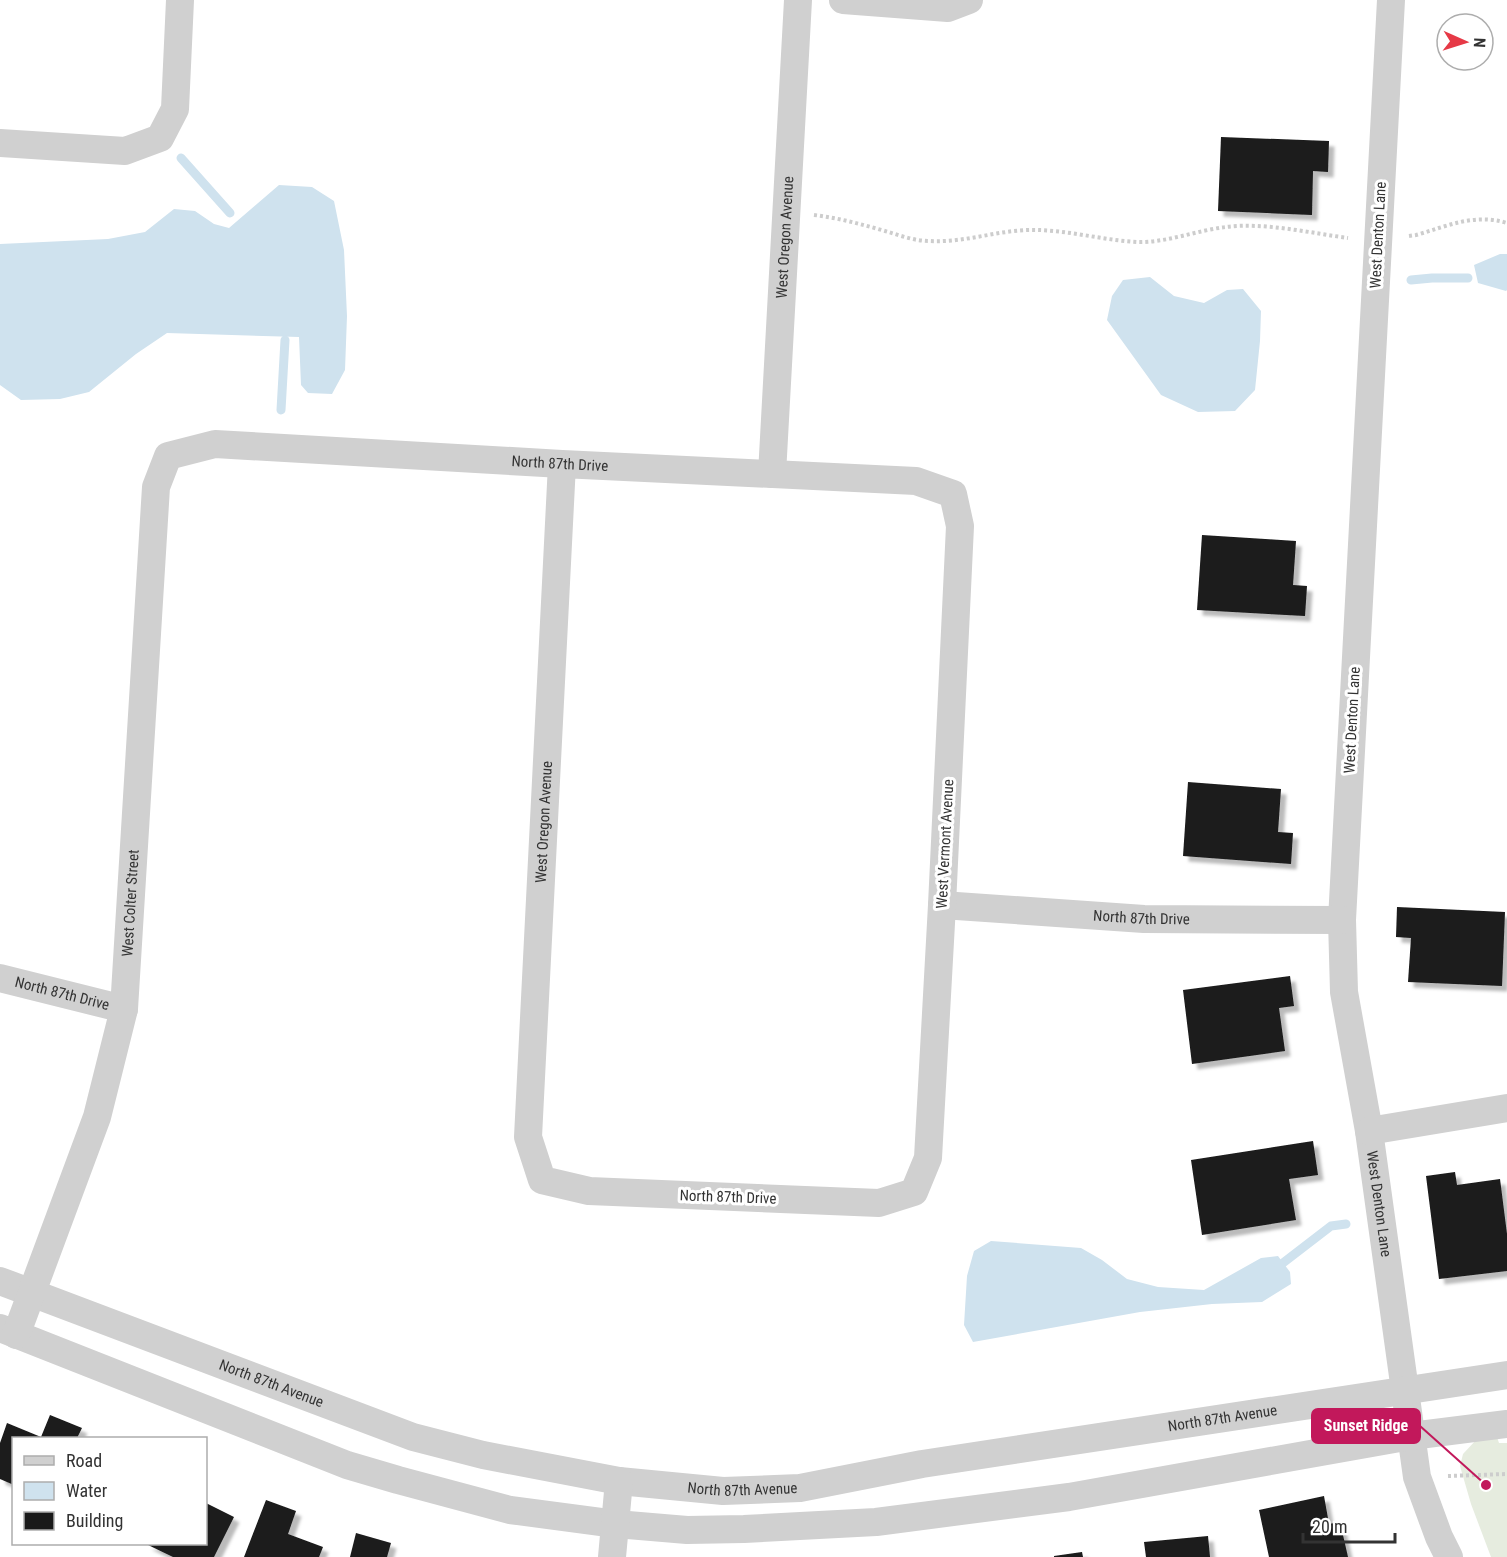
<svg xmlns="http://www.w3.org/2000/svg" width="1507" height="1557" font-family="'Roboto Condensed',sans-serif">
  <defs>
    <filter id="shadow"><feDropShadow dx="5.5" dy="5.5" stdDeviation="1.5" flood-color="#0004"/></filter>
  </defs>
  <rect width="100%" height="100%" fill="#fff"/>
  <path fill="#e6ecdf" d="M1496,1434L1499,1443H1507V1557H1491L1471,1504L1460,1466L1463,1454L1477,1439Z"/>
  <path fill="#cfe2ee" d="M279,185L312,187L334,201L344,250L347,316L345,370L332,394L308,393L301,385L299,337L167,333L136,354L89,392L60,399L21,400L0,385V244L108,239L145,232L174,209L195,211L214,224L229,228Z
    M1500,254H1507V290L1506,291L1478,283L1474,265Z
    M1150,277L1174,296L1204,303L1227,290L1243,289L1261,311L1260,341L1255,390L1235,411L1198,412L1161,395L1107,320L1112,296L1123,280Z
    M991,1241L1081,1248L1102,1260L1127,1279L1158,1287L1204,1290L1261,1258L1278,1256L1290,1272L1291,1284L1262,1302L1212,1304L1140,1312L973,1342L964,1325L967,1276L974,1251Z"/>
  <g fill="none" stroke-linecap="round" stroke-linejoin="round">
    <path stroke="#cfe2ee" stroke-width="9" d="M181,158L230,213
      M1411,280L1432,278H1468
      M281,410L285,340
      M1279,1266L1331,1226L1346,1224"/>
  </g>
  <path fill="#1a1a1a" filter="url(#shadow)" d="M1221,137L1329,141L1328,172L1313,171L1312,215L1218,211Z
    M1202,535L1296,541L1293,585L1307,586L1305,616L1197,610Z
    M1188,782L1281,789L1278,832L1293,833L1291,864L1183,856Z
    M1397,907L1505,912L1502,986L1408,982L1411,938L1396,937Z
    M1290,976L1294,1006L1279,1008L1285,1051L1192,1064L1183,990Z
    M1313,1141L1318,1175L1289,1179L1296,1220L1202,1235L1191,1160Z
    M1455,1172L1457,1185L1500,1179L1507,1234V1271L1439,1279L1426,1176Z
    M50,1415L82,1428L77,1438H14V1485L0,1479V1443L7,1423L41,1437Z
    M1324,1496L1329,1524L1340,1522L1348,1557H1269L1259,1510Z
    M266,1500L296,1511L288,1534L323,1547L319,1557H244Z
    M206,1503L234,1517L214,1557H173L146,1544H206Z
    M356,1533L391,1543L387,1557H350Z
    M1208,1536L1210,1557H1146L1144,1542Z
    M1082,1552L1083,1557H1054V1556Z"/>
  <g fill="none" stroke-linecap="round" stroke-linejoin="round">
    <path stroke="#cdcdcd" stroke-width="4" stroke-dasharray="3 3" stroke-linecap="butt" d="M814,215C838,218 861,224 885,231C899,235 914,241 929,241C963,243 995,231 1028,230C1065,229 1100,240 1137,242C1166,243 1198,230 1226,227C1263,222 1311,233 1348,238
      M1409,236L1416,235C1448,226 1474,213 1507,223
      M1448,1476L1507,1474"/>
    <g stroke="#d0d0d0" stroke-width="28">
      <path d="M843,0L948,8L969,0"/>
      <path id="s1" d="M1391,0L1342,920L1344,992L1369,1131L1417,1477L1439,1537L1449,1557"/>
      <path d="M0,143L125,151L160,138L175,109L180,0"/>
      <path id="s2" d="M772,474L798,0"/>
      <path id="s3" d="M942,905L1144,919L1342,920"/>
      <path id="s4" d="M0,978L124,1009"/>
      <path d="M1369,1131L1507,1108"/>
      <path id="s5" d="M0,1281L413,1437L483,1455L619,1481L723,1491L800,1488L922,1464L1507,1375"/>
      <path d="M0,1328L347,1465L398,1480L510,1510L616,1524L687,1530L744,1529L876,1522L1069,1497L1411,1436L1507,1424"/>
      <path id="s6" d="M16,1335L97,1117L124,1009L156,487L168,456L215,444L562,464L916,481L953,494L960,526L942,905L928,1158L914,1192L879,1203L589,1191L542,1180L528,1137L562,464"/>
      <path d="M612,1557L619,1481"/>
    </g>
  </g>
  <g text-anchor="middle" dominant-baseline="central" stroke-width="6" stroke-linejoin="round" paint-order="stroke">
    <g font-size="15" fill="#333" stroke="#fff">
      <text transform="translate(1378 235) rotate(-87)">West Denton Lane</text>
      <text stroke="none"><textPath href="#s2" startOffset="237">West Oregon Avenue</textPath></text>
      <text stroke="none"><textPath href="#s6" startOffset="1294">North 87th Drive</textPath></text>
      <text transform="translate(1352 720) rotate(-87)">West Denton Lane</text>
      <text stroke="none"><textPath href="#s6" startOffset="3128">West Oregon Avenue</textPath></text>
      <text transform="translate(945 844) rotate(-87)">West Vermont Avenue</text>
      <text stroke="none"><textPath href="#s6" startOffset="450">West Colter Street</textPath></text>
      <text stroke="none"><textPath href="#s3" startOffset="200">North 87th Drive</textPath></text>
      <text stroke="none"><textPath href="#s4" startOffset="64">North 87th Drive</textPath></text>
      <text transform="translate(728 1197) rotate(2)">North 87th Drive</text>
      <text stroke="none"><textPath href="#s1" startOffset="1208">West Denton Lane</textPath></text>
      <text stroke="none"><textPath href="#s5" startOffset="290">North 87th Avenue</textPath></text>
      <text stroke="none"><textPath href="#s5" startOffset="1262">North 87th Avenue</textPath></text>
      <text stroke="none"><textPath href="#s5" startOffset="776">North 87th Avenue</textPath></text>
    </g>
  </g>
  <path fill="none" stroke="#c2185b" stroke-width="2" d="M1486 1485L1420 1426"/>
  <circle fill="#c2185b" stroke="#fff" stroke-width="2" cx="1486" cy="1485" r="6"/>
  <rect fill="#c2185b" stroke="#c2185b" stroke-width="2" x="1312" y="1409" width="108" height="34" rx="6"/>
  <g font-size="16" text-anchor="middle" font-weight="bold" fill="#fff">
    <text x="1366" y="1431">Sunset Ridge</text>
  </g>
  <rect x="12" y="1437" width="195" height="108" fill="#ffffff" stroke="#adadad" stroke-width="1.5"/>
  <rect x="24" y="1456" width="30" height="9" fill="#d0d0d0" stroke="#adadad" stroke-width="1.5"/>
  <text x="66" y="1467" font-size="18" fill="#333333">Road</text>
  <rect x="24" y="1482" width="30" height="18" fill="#cfe2ee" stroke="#adadad" stroke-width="1.5"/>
  <text x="66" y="1497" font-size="18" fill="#333333">Water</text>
  <rect x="24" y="1512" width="30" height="18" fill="#1a1a1a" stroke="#adadad" stroke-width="1.5"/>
  <text x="66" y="1527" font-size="18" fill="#333333">Building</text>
  <g transform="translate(1465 42) rotate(93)"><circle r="28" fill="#ffffff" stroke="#adadad" stroke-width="1.5"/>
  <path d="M0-4.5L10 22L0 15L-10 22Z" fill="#e63946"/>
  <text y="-9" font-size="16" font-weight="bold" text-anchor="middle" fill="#333333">N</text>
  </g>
  <path d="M1303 1533v9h92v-9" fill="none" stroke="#333333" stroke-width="3"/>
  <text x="1312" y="1533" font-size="18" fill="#333333" stroke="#ffffff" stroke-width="4.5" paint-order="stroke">20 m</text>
</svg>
